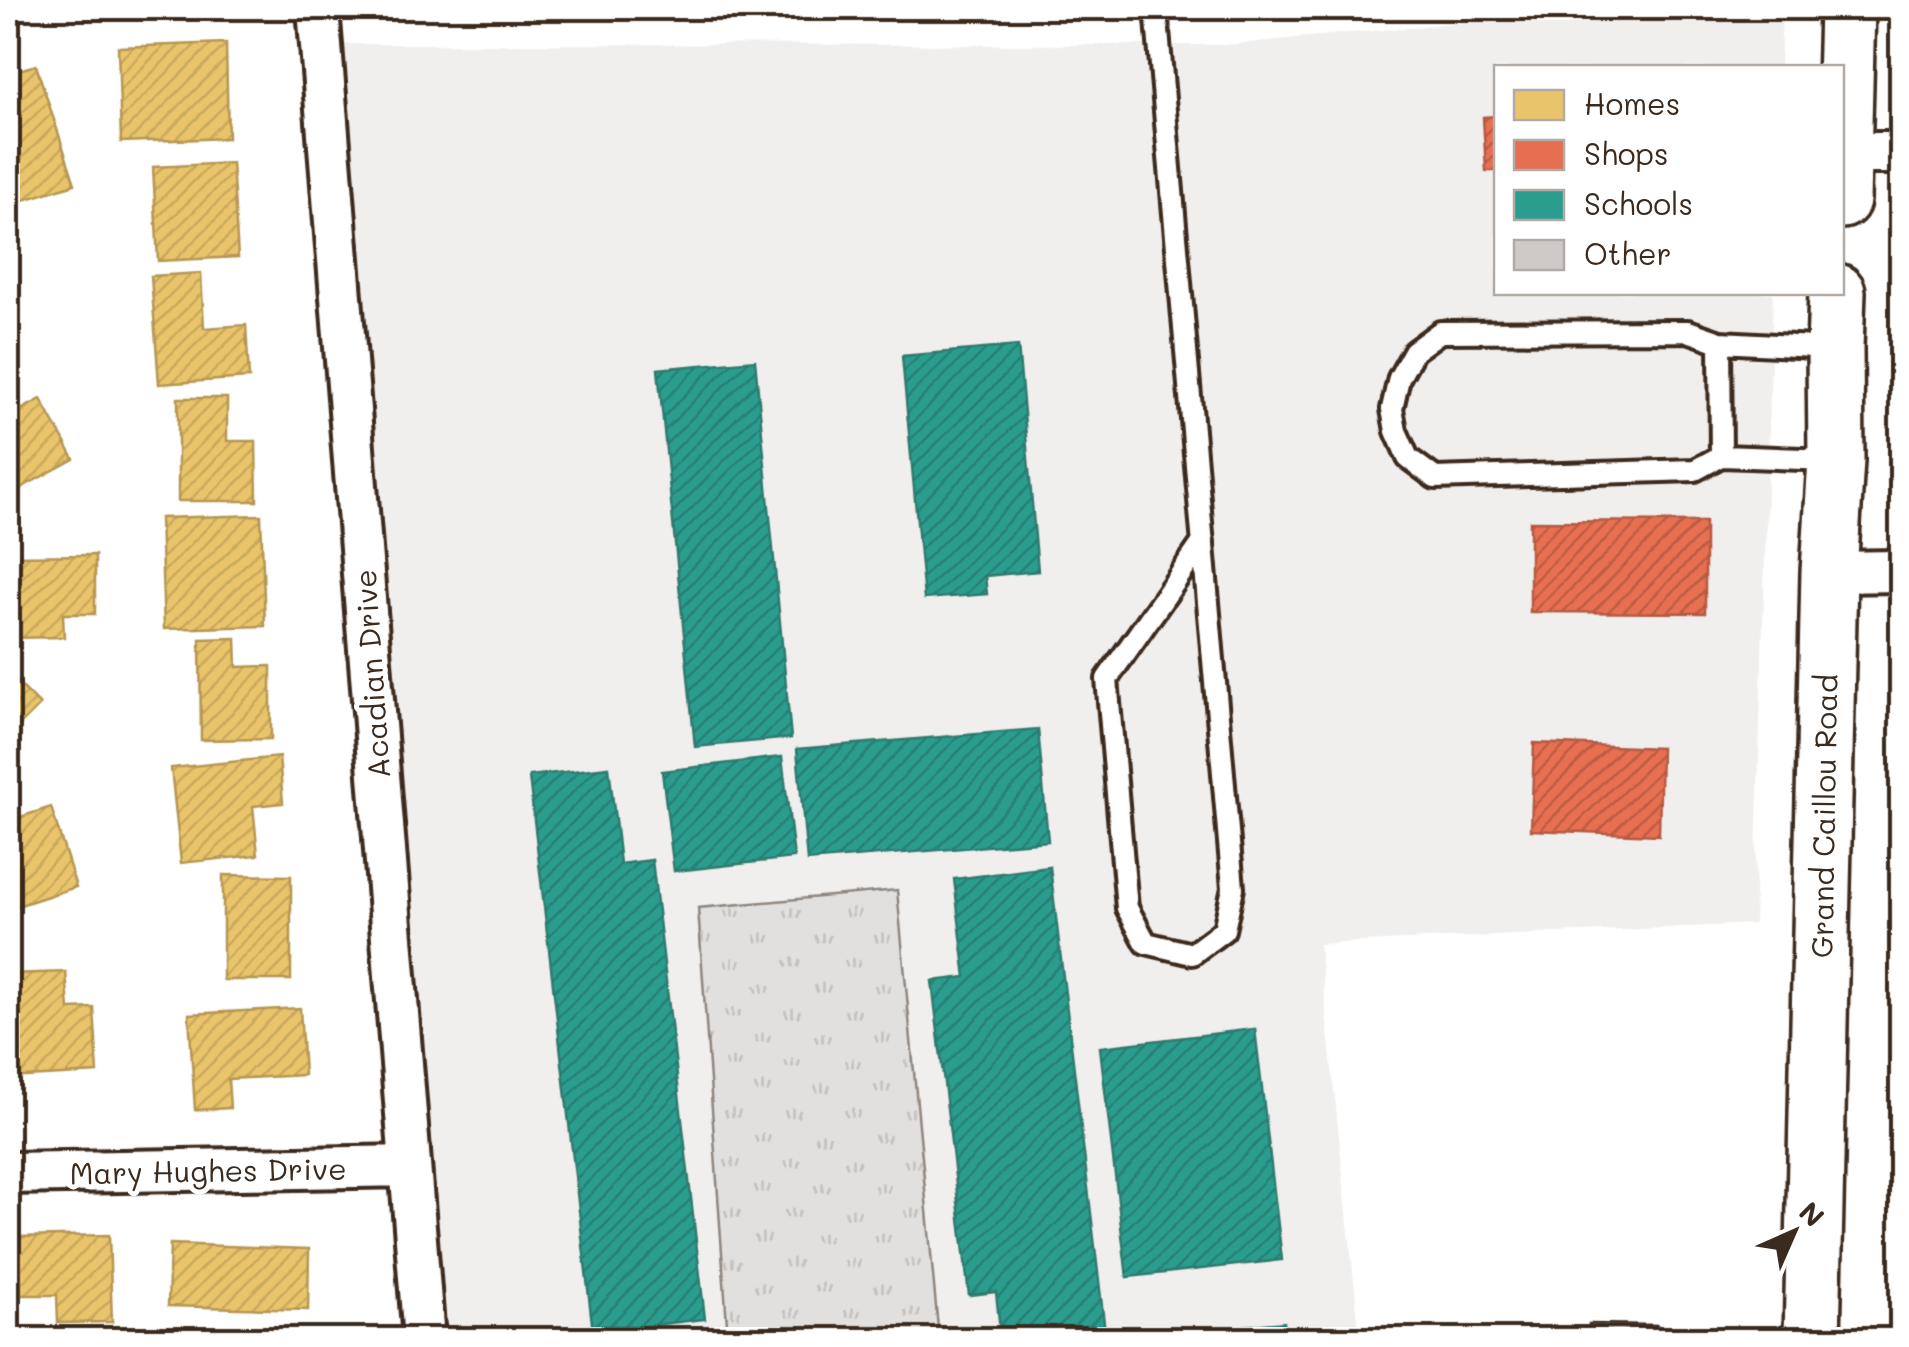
<svg xmlns="http://www.w3.org/2000/svg" width="1909" height="1347" font-family="Mali,sans-serif">
  <defs>
    <pattern id="grass-tufts" width="24" height="20" patternUnits="userSpaceOnUse" patternTransform="scale(2.5)"><rect width="24" height="20" fill="#e2e0de"/><path d="M3 7l-1-3M5 7V3M7 7l1-3M15 17l-1-3M17 17v-4M19 17l1-3" fill="none" stroke="#c3c0be"/></pattern>
    <pattern id="homes-hatch" width="6" height="6" patternUnits="userSpaceOnUse" patternTransform="scale(2.5)"><rect width="6" height="6" fill="#e9c46a"/><path d="M-1 1l2-2M0 6l6-6M5 7l2-2" fill="none" stroke="#c9a95b"/></pattern>
    <pattern id="shops-hatch" width="6" height="6" patternUnits="userSpaceOnUse" patternTransform="scale(2.5)"><rect width="6" height="6" fill="#e76f51"/><path d="M-1 1l2-2M0 6l6-6M5 7l2-2" fill="none" stroke="#bc5b43"/></pattern>
    <pattern id="schools-hatch" width="6" height="6" patternUnits="userSpaceOnUse" patternTransform="scale(2.5)"><rect width="6" height="6" fill="#2a9d8f"/><path d="M-1 1l2-2M0 6l6-6M5 7l2-2" fill="none" stroke="#258074"/></pattern>
    <pattern id="building-hatch" width="6" height="6" patternUnits="userSpaceOnUse" patternTransform="scale(2.5)"><rect width="6" height="6" fill="#cfcac7"/><path d="M-1 1l2-2M0 6l6-6M5 7l2-2" fill="none" stroke="#b3aeaa"/></pattern>
  </defs>
  <rect width="100%" height="100%" fill="#fff"/>
  <filter id="ink" filterUnits="userSpaceOnUse"><feTurbulence type="fractalNoise" baseFrequency=".01" numOctaves="2"/><feDisplacementMap in="SourceGraphic" scale="20" xChannelSelector="R" yChannelSelector="G"/><feConvolveMatrix kernelMatrix="1 2 1 2 8 2 1 2 1" color-interpolation-filters="sRGB"/></filter>
  <g filter="url(#ink)">
    <path fill="#f1efee" d="M1608,8H1782L1780,67L1496,68V292L1773,293L1754,924L1319,944L1360,1339H446L330,44L1226,45Z"/>
    <path fill="url(#grass-tufts)" stroke="#8e857e" stroke-width="2.5" d="M897,890L939,1339H728L698,908Z"/>
    <path fill="url(#homes-hatch)" stroke="#b59653" stroke-width="2.5" d="M226,43L228,138L121,142L118,47Z
      M36,65L75,184L8,205V117L16,114L8,88V73Z
      M232,163L238,257L158,261L153,167Z
      M201,273L204,328L246,325L249,378L159,384L151,276Z
      M178,398H227V441H256L257,501H178Z
      M41,399L74,459L8,495V417Z
      M261,515L265,626L164,629L160,518Z
      M95,555V614H63L64,637L8,638V556Z
      M236,638L237,667L271,666V739L201,740L200,639Z
      M8,673L40,705L8,737Z
      M279,757L283,803L253,806L258,855L181,863L171,768Z
      M51,807L76,887L8,909V821Z
      M223,875L291,876V980H223Z
      M66,972L69,1009L94,1008L98,1073L8,1078V974Z
      M300,1008L304,1075L228,1079L230,1108L195,1110L189,1014Z
      M109,1235L112,1322L58,1323L57,1295H16L14,1237Z
      M170,1244L309,1249L308,1310L168,1306Z"/>
    <path fill="url(#shops-hatch)" stroke="#b35a42" stroke-width="2.5" d="M1496,116V171H1486L1483,117Z
      M1530,521L1705,522V613L1530,612Z
      M1534,743L1661,748L1659,835L1531,830Z"/>
    <path fill="url(#schools-hatch)" stroke="#2f7a6d" stroke-width="2.5" d="M1018,346L1038,571L985,576L987,594L924,599L902,356Z
      M755,360L791,738L695,747L658,369Z
      M1038,729L1048,841L807,861L797,749Z
      M782,757L794,858L674,871L662,771Z
      M609,767L620,864L652,860L705,1319L593,1332L529,776Z
      M1050,867L1106,1340H1001L996,1292L969,1295L932,981L966,977L954,879Z
      M1255,1029L1282,1260L1127,1277L1100,1047Z
      M1284,1322L1286,1340H1145L1144,1336Z"/>
    <path fill="url(#building-hatch)" stroke="#3b2a1e" stroke-width="2.5" d="M1589,1324L1657,1325V1340H1589Z"/>
    <g fill="none" stroke-linecap="round" stroke-linejoin="round">
      <g stroke="#3b2a1e" stroke-width="28">
        <path id="service" d="M1156,8L1233,888L1224,930L1192,954L1146,943L1127,908L1107,679L1203,542
          M1720,342L1721,456
          M1832,460L1721,456L1695,470L1435,478L1408,458L1396,431L1392,409L1399,378L1414,351L1440,332L1688,331L1720,342L1833,348"/>
      </g>
      <g stroke="#3b2a1e" stroke-width="48">
        <path id="minor" d="M318,8L424,1340
          M1844,153H1902
          M1829,572L1902,571
          M8,1173L409,1166"/>
      </g>
      <g stroke="#3b2a1e" stroke-width="62">
        <path id="secondary" d="M1842,200L1847,8
          M1812,1340L1829,572L1836,460L1835,348L1837,292"/>
      </g>
      <use href="#service" stroke="#fff" stroke-width="20"/>
      <use href="#minor" stroke="#fff" stroke-width="40"/>
      <use href="#secondary" stroke="#fff" stroke-width="55"/>
    </g>
  </g>
  <g text-anchor="middle" dominant-baseline="central" stroke-width="10" stroke-linejoin="round" paint-order="stroke">
    <g font-size="30" fill="#3b2a1e" stroke="#fff">
      <text transform="translate(371 674) rotate(-94)">Acadian Drive</text>
      <text transform="translate(1823 816) rotate(-89)">Grand Caillou Road</text>
      <text transform="translate(208 1170) rotate(-1)">Mary Hughes Drive</text>
    </g>
  </g>
  <rect width="1909" height="1347" fill="none" stroke="#fff" stroke-width="40"/>
  <rect x="20" y="20" width="1869" height="1307" fill="none" stroke="#3b2a1e" stroke-width="4" filter="url(#ink)"/>
  <rect x="1494" y="65" width="350" height="230" fill="#ffffff" stroke="#b1aaa5" stroke-width="2.5"/>
  <rect x="1514" y="90" width="50" height="30" fill="#e9c46a" stroke="#b1aaa5" stroke-width="2.5"/>
  <text x="1584" y="115" font-size="30" fill="#3b2a1e">Homes</text>
  <rect x="1514" y="140" width="50" height="30" fill="#e76f51" stroke="#b1aaa5" stroke-width="2.5"/>
  <text x="1584" y="165" font-size="30" fill="#3b2a1e">Shops</text>
  <rect x="1514" y="190" width="50" height="30" fill="#2a9d8f" stroke="#b1aaa5" stroke-width="2.5"/>
  <text x="1584" y="215" font-size="30" fill="#3b2a1e">Schools</text>
  <rect x="1514" y="240" width="50" height="30" fill="#cfcac7" stroke="#b1aaa5" stroke-width="2.5"/>
  <text x="1584" y="265" font-size="30" fill="#3b2a1e">Other</text>
  <g transform="translate(1794 1232) rotate(45)" stroke="#ffffff" stroke-width="8" paint-order="stroke">
  <path d="M0-8L18 38L0 25L-18 38Z" fill="#3b2a1e"/>
  <text y="-15" font-size="28" font-weight="bold" text-anchor="middle" fill="#3b2a1e">N</text>
  </g>
</svg>
